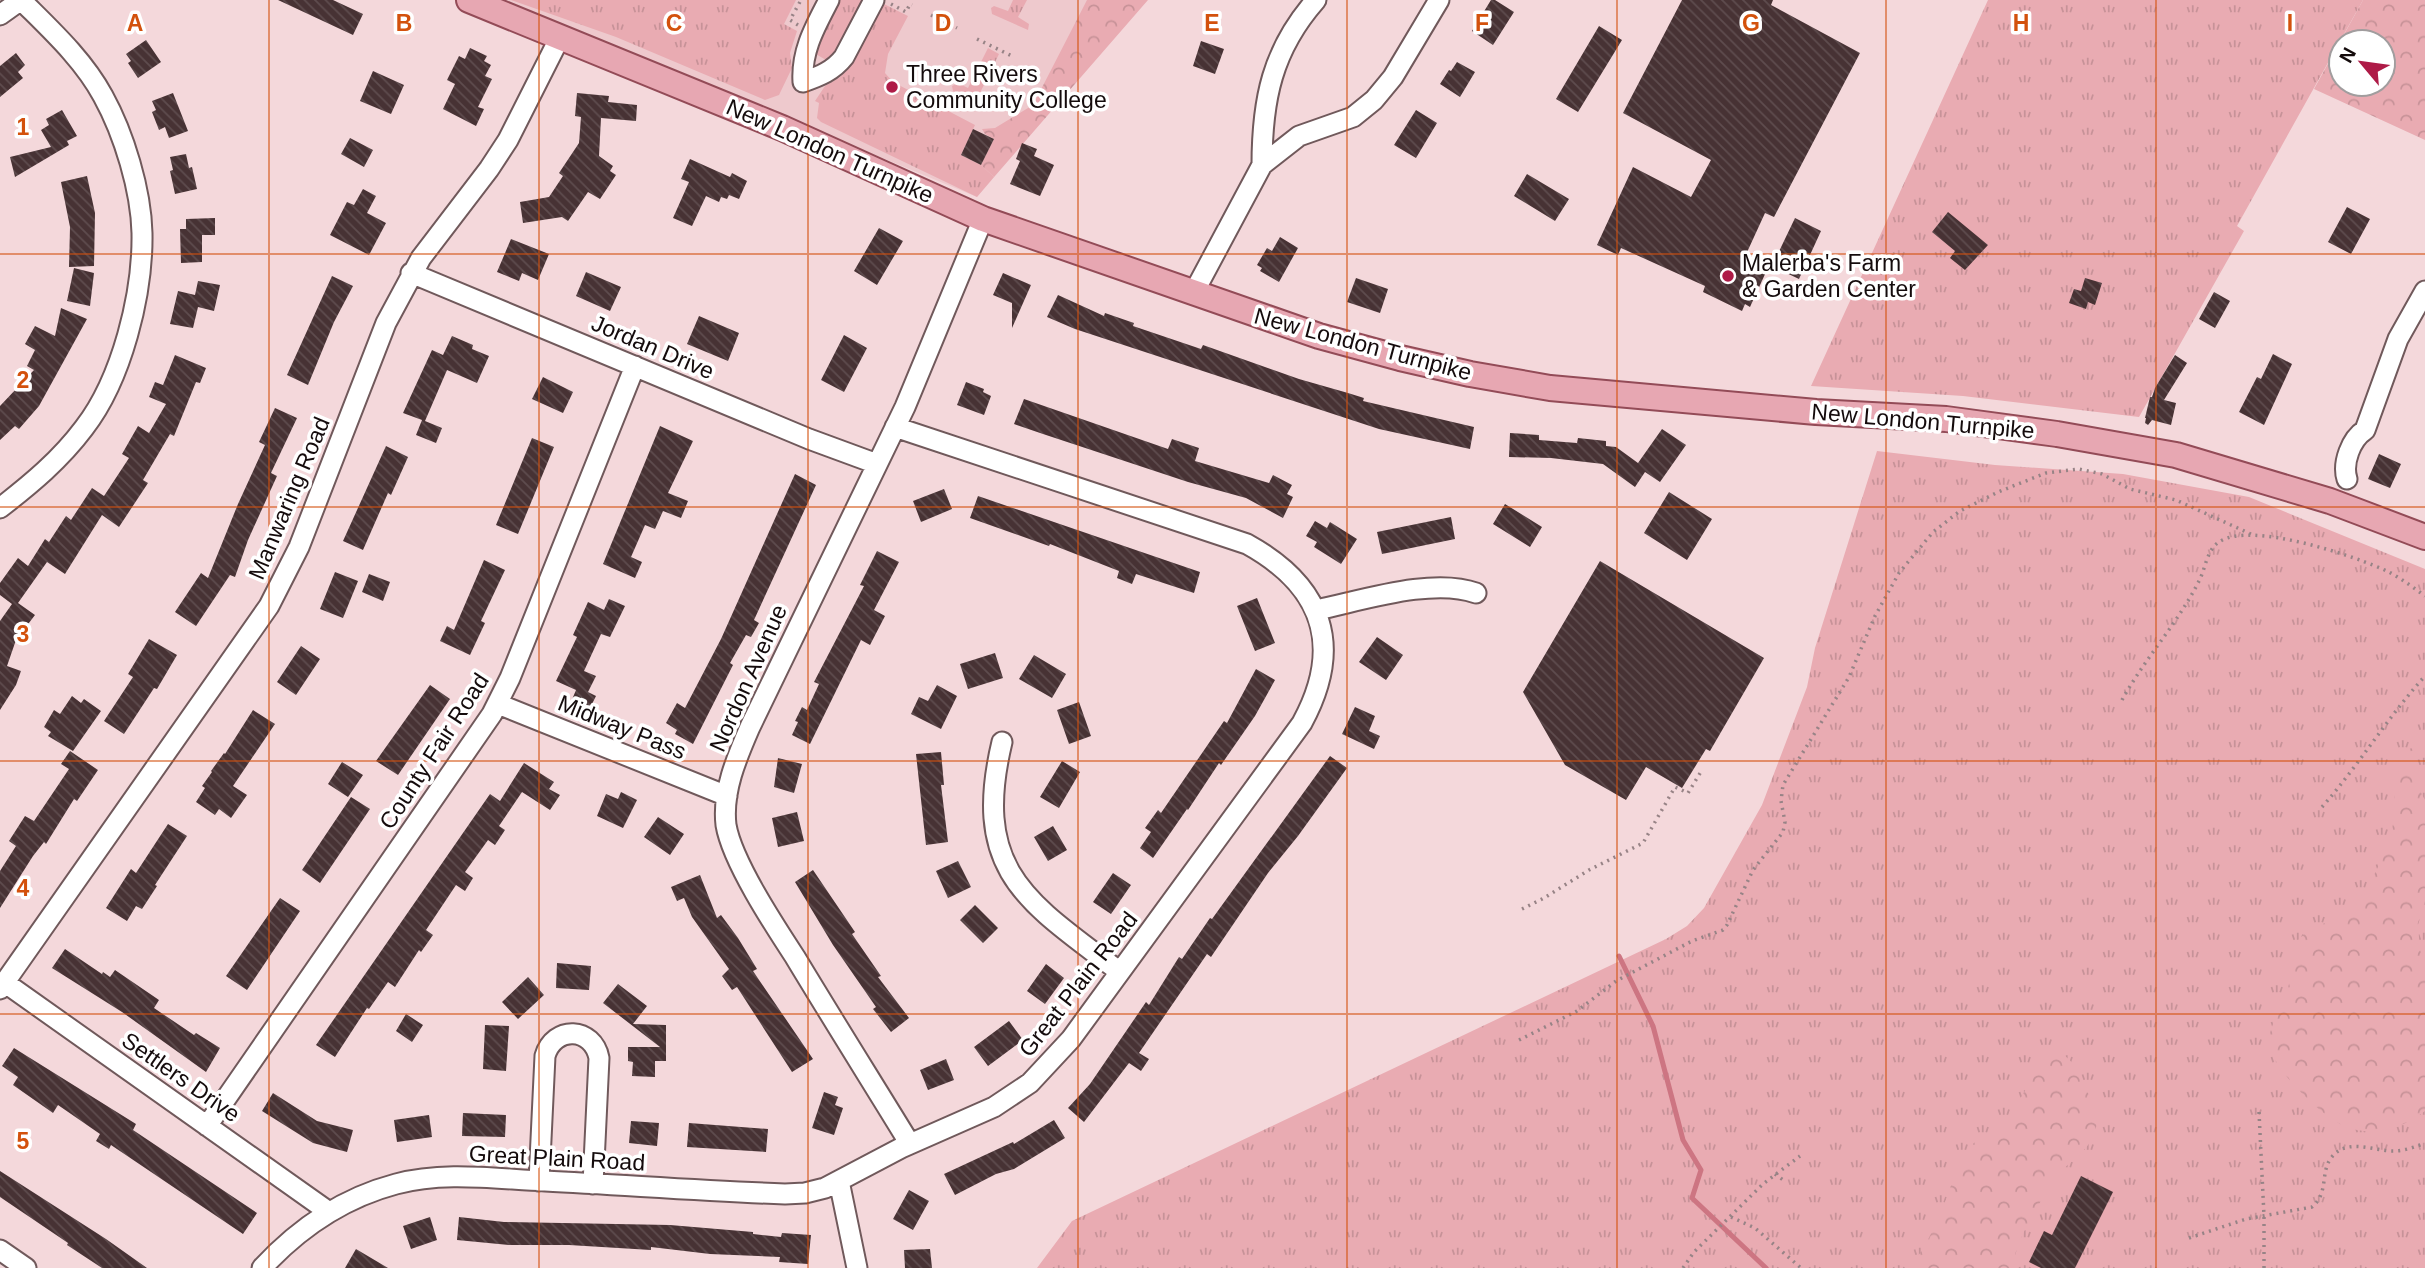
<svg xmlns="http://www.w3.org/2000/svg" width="2425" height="1268" font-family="Helvetica,sans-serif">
  <defs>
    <pattern id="grass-tufts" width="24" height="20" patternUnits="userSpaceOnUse" patternTransform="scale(1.75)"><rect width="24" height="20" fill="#e9abb2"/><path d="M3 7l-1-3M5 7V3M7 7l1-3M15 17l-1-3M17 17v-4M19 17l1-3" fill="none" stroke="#c79298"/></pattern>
    <pattern id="forest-crowns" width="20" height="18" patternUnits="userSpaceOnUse" patternTransform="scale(1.75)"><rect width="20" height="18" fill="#e9abb2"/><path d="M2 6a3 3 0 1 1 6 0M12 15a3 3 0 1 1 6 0" fill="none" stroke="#c79298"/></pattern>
    <pattern id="building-back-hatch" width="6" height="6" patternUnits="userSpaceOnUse" patternTransform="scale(1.75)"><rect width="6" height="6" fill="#473234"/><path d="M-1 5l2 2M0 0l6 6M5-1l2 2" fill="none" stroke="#5e4c4e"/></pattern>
  </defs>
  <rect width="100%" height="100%" fill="#f4d8db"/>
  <path fill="#eec9cd" d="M500,0H1146L977,197Z"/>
  <path fill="url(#grass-tufts)" d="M511,0H796L784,24L797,31L790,53L792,68L779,95L765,100L616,37Z
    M835,0H866L839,53L826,60L814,53Z
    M1013,0H1027L1018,17L1029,24L1028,30L992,14L991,8L994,6L1008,11Z
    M1988,0H2363L2237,226L2244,231L2139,417L1963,396L1811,386Z
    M882,3L908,16L888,54L885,73L893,82L975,125L961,155L981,165L994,177L977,197L821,122L817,118L819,103L815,101L825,86L840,77L849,68Z
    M988,48L999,54L979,95L990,101V105L987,108L953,91L952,86L958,83L968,88Z
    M1877,451L1995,465L2123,474L2249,497L2425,569V1268H1037L1072,1221L1666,939L1687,926L1704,908L1762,805L1807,687L1815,648Z"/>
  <path fill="url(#forest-crowns)" fill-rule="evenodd" d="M1087,0H1148L994,177L981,165L994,139L985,134L982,129L995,128L1033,105Z
    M2363,0H2425V140L2314,89ZM2341,42H2383V84H2341Z
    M2414,748L2420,791L2425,800V901L2418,925L2420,950L2425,966V1111C2397,1132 2362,1140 2332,1119C2313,1107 2265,1061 2269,1038C2272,1020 2285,1002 2289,984C2292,969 2290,950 2300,938C2310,928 2325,924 2337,917C2352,908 2370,885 2377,869C2383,857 2389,843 2392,830C2397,809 2391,760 2407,749Z
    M2051,1050C2069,1054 2076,1066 2082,1082C2088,1096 2099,1105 2097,1122C2093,1152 2072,1156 2057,1177C2037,1206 2019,1233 2012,1268H1910C1925,1248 1936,1225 1945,1202C1952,1185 1955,1168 1966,1152C1976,1137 1994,1131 2006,1118C2023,1099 2033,1075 2045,1053Z"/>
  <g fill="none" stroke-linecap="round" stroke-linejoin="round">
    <path stroke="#cd7582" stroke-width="5" d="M1619,956L1653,1026L1683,1140L1701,1170L1692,1198L1766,1268"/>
  </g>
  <path fill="url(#building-back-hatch)" d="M278,0H333L363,14L353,35Z
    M1491,0H1495L1514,12L1493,45L1472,31Z
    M1682,0H1773L1771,5L1860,53L1774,217L1765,213L1743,261L1766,272L1750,307L1745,304L1742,311L1703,292L1705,286L1621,248L1618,255L1597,245L1633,167L1691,197L1711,160L1623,113Z
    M1599,26L1622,40L1578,112L1556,99Z
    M146,40L161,62L138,78L128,63L131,61L126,54Z
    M1201,41L1224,49L1215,74L1193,66Z
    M470,48L487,56L484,61L491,65L485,76L492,79L478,107L484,109L476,126L443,109L455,84L447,80L459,56L465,59Z
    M16,53L25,65L18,72L23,78L0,97V66Z
    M1457,62L1475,72L1460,97L1440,84L1449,70L1451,71Z
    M373,71L404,85L391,114L360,101Z
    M173,93L188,131L169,138L165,127L159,130L152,112L156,110L152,101Z
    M577,93L609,96L608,102L637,105L636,121L601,118L599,156L613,166L610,171L616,175L600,199L588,192L568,221L562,217L523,223L520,202L549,197L563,176L559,173L579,143L581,117L575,116Z
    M62,110L77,136L67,141L69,145L15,177L10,157L51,147L41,130L49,125L46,119Z
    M1416,110L1437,123L1416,158L1394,145Z
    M973,129L994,139L981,165L961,155Z
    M350,138L373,150L364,167L341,154Z
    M1022,143L1037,149L1034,156L1054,165L1040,196L1010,184L1020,161L1016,159Z
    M186,154L189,168L192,167L197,189L175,194L170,171L173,170L170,157Z
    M690,159L730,177L732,173L747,181L739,199L729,195L727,199L721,197L719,202L706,196L692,226L673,218L689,182L681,179Z
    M1527,174L1569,199L1555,221L1514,196Z
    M87,176L95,213L94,266L69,267L70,227L61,182Z
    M363,189L376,196L367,213L386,223L369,255L330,235L347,202L354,205Z
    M2347,207L2370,219L2351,254L2328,242Z
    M1948,212L1988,245L1965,270L1950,258L1955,251L1932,232Z
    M215,218V235H202V262L181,263L180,229H186V219Z
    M1795,218L1821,231L1799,279L1772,266Z
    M879,228L903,241L877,285L854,271Z
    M1280,237L1298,248L1279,282L1260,271L1262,268L1257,265L1267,248L1272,251Z
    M511,239L549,254L538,280L522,273L519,281L497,272Z
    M74,268L94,273L90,306L67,301Z
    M586,272L621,287L610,311L576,296Z
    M1003,273L1031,285L1012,328V303L993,295Z
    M332,276L353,286L334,322L308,385L287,375Z
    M1356,278L1388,289L1380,313L1347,302Z
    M2085,278L2102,283L2095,305L2088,302L2086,309L2069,303L2074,289L2081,291Z
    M198,281L220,285L214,311L198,307L193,328L170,324L178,291L195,295Z
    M2214,292L2230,301L2215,328L2199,319Z
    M1058,295L1104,316L1105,313L1134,323L1133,326L1201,349L1203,345L1299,379L1348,393L1364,398L1363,401L1474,427L1470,449L1379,429L1075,329L1047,317Z
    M61,308L87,319L39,406L19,429L15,426L0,440V406L34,370L27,366L35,350L25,344L35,326L55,336Z
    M699,316L739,333L728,361L687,344Z
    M844,335L867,348L844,392L821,380Z
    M452,336L473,345L472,349L489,356L477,383L447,370L425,421L442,428L436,443L416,435L422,420L403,413L432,350L443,355Z
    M2273,354L2292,364L2264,425L2239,412L2257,377L2261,379Z
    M175,355L206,368L200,383L196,382L174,436L170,434L143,480L148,483L119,527L102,515L65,574L47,562L18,603L35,615L16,640L7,666L21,671L16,685L0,710V621L12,604L0,595V583L18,558L28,566L45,539L49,542L66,516L71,520L92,488L104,496L129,458L122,454L138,426L149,433L166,404L149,397L155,382L163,385Z
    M2175,355L2187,363L2164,400L2176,403L2171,425L2152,420L2148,425L2145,423L2146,418H2145L2150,397H2152L2155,388Z
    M543,377L573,392L563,413L532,399Z
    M966,382L984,389L983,392L991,396L984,415L957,405Z
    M1024,399L1168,449L1172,439L1199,448L1195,461L1269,483L1273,475L1292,485L1287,494L1293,497L1283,518L1246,498L1188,482L1043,434L1014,424Z
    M275,408L297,418L271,473L277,476L248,540L235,577L230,575L196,626L175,612L201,573L208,578L238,504L265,445L259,442Z
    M660,426L693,441L668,493L688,501L681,518L663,511L655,529L645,525L631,557L642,562L635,578L603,564Z
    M1662,429L1686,445L1660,482L1645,472L1635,487L1603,464L1551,458L1509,457L1510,433L1539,435V440L1577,443L1578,438L1606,441V446L1616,447L1638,463Z
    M532,438L554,447L518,534L496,525Z
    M386,446L408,457L391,495L388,493L363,550L343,541Z
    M2379,454L2401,464L2390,488L2368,479Z
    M795,474L816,485L754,620L759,623L751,637L746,635L730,663L733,665L693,744L675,734L677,730L666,723L677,703L685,708L721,639Z
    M944,489L952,509L921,522L913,501Z
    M1669,492L1712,519L1687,560L1644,533Z
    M978,496L1200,572L1194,593L1136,574L1132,584L1117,578L1119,571L1050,544L1049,546L970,518Z
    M1505,504L1542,527L1530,547L1493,524Z
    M1451,517L1455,539L1382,554L1377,532Z
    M1315,521L1327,528L1330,522L1357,539L1341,564L1314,547L1317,542L1306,536Z
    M877,551L899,562L874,610L885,616L870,645L861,640L810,744L792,735L798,722L795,721L802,707L807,710L819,684L814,682L864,586L860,585Z
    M484,560L505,570L481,621L485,623L470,655L440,641L447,626L454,630Z
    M1600,561L1764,658L1710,751L1706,749L1682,788L1646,767L1626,800L1565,765L1523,692Z
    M335,572L358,581L343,618L320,609Z
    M369,574L390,582L383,601L362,592Z
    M1257,598L1275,643L1255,651L1237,606Z
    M609,599L625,606L610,637L601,634L584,671L596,676L588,692L596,696L589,710L571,702L576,690L556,681L577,637L573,635L588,602L604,610Z
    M1377,637L1403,655L1386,680L1359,662Z
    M149,639L177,655L157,689L154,688L124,734L104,721L133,677L128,674Z
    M301,646L320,659L296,695L277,682Z
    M995,653L1003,678L968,689L960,664Z
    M1034,655L1066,674L1052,698L1019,679Z
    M1256,669L1275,680L1255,716L1221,765L1219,763L1188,810L1187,809L1153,858L1140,848L1151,832L1145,828L1158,810L1161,813L1224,721L1227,723Z
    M430,685L450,699L398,775L376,761Z
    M937,685L957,696L941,729L911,714L919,697L928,701Z
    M72,696L81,703L84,699L101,711L73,751L48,736L51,732L44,727L54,710L60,714Z
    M1079,702L1091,736L1069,744L1057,710Z
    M1355,707L1375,716L1369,731L1380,736L1374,749L1342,734Z
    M253,710L275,724L233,786L247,795L231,818L219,809L215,815L196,802L205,788L202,786L212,772L211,771L224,753L225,754Z
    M70,751L98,770L77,801L74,799L46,844L44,842L33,856L0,908V871L16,846L9,841L25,816L34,821L69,769L61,764Z
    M941,752L944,785H941L948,842L926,845L916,754Z
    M1330,756L1347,768L1298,836L1268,873L1211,957L1207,954L1139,1053L1149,1059L1141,1071L1129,1063L1084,1122L1068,1108L1090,1084L1146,1002L1149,1005L1179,957L1182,959L1210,918L1212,919Z
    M778,758L802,764L794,793L774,787Z
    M1062,761L1080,772L1059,808L1040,797Z
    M342,762L363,775L348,797L328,784Z
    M524,763L554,782L549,789L560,795L550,810L522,792L499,826L505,830L495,845L488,840L465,872L473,878L465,891L456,885L426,930L433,935L421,952L419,950L395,987L388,982L369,1009L367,1008L335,1057L316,1045L490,794L500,801Z
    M621,792L637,800L623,828L597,816L606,794L618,799Z
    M351,797L370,809L320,883L302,870Z
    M797,812L804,841L778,847L772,818Z
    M658,817L684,834L670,855L644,837Z
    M168,824L187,836L155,885L157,886L142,909L136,906L127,921L106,908L131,869L136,873Z
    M1053,826L1067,850L1048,861L1034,837Z
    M958,861L971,887L948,898L936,871Z
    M813,870L855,932L852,934L881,976L878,977L909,1018L891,1032L873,1009L876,1007L833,945L795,882Z
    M1113,873L1131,885L1111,914L1093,902Z
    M700,875L717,918L721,915L738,938L757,969L753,971L813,1059L792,1072L737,987L732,990L722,976L729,969L692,917L684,898L677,901L671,887Z
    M280,898L300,911L247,990L226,976Z
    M975,905L998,928L983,943L960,920Z
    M65,949L102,974L103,972L110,977L115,970L159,1000L154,1008L194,1035L196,1033L220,1048L206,1072L122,1012L52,968Z
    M557,963L591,966L589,990L556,988Z
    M1046,964L1064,978L1045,1004L1027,991Z
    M528,977L544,995L518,1019L502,1002Z
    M618,984L647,1006L633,1024L666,1025V1061H655V1077L632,1076L633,1062L628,1061V1047H660L603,1003Z
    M406,1014L423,1025L412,1042L396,1031Z
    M1009,1021L1023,1040L988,1066L974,1047Z
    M485,1025L509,1026L506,1071L483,1069Z
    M14,1048L136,1124L133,1130L257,1213L243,1234L111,1145L109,1149L96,1141L100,1134L58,1105L53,1113L13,1085L18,1077L2,1066Z
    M946,1059L954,1080L928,1090L920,1070Z
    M824,1092L838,1097L835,1105L843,1108L834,1135L812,1128Z
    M273,1093L317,1121L353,1130L347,1152L313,1143L262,1111Z
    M463,1113L506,1115L505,1137L462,1136Z
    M429,1115L432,1137L397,1142L394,1120Z
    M1054,1120L1065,1138L1014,1169L996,1174L955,1195L944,1174L1013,1142L1014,1144Z
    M631,1121L659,1123L657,1146L629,1143Z
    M689,1123L768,1129L766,1152L687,1147Z
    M0,1171L106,1239L147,1268H102L67,1245L68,1243L0,1197Z
    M2081,1176L2113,1192L2075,1268H2041L2029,1262L2044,1231L2052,1235Z
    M909,1190L929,1201L913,1230L893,1219Z
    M430,1217L437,1240L411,1249L403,1226Z
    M459,1217L504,1222L670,1225L753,1232V1234L781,1237L782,1233L811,1235L808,1264L779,1262L780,1257L710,1254L651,1247V1250L569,1245H509L457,1240Z
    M356,1249L388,1268H345Z
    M930,1249L932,1268H905L904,1250Z"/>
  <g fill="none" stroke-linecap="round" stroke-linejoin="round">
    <g stroke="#70595b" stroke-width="23">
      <path id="minor" d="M829,0C815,27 801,51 803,82C820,76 833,71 844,57L874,0
        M0,15L21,0C50,29 83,59 103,96C124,134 141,190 142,233C143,294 122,379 84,428C60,460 31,484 0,508
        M1262,165C1262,100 1272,50 1316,0
        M411,273L809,439L877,464
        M1193,294L1262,165L1299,136L1353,117L1374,100L1393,77L1439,0
        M2347,479C2342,463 2351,439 2365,430L2398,339L2425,291
        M1316,610C1361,601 1432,577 1476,593
        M498,704L727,796
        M1002,742C971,872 1028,902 1120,972
        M4,982L329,1212
        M0,989L269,606L299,547L386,323L421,258L489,169L508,140L559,39
        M207,1126L492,714L510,678L635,366
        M910,1144C872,1082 833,1020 795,957C774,925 732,861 726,825C722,791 737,757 750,727L905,407L983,219
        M539,1181L545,1056C554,1025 593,1027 599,1058L593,1184
        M839,1181L857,1268
        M0,1250L26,1268
        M262,1268C299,1228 343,1198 396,1184C444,1171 496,1179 545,1181C625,1185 705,1191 785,1194L805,1193L825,1188L901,1148L994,1107L1030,1083L1071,1039L1302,723C1344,646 1323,586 1247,544L895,427"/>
    </g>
    <g stroke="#934b57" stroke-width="28">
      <path id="major" d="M469,0L782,128L983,219L1319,336L1400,358L1470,374L1550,388L1816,412L1946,419L2057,434L2176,455L2330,501L2425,537"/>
    </g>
    <path stroke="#978386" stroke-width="3.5" stroke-dasharray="2 5" stroke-linecap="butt" d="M891,4L906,12L910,4L912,5
      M931,15L957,28
      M798,25L790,20L801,0
      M977,39L1014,57
      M2122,700C2145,658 2179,622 2200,579C2206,566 2207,550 2219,542C2250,520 2358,557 2389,572C2402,579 2414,588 2425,596
      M2322,807C2359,765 2387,718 2425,676
      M1522,909L1544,898L1589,870L1643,843L1675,787L1688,793L1702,770
      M1519,1040L1577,1011L1616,981L1692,941L1723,930L1727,925L1753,870L1783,832L1785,822L1781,801L1783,785L1849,677L1875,616L1899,573L1933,532L1960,511L1998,492L2046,473L2079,469L2102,474L2130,489L2176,500L2253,535
      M2259,1112L2264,1216V1268
      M1775,1174L1786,1182
      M1731,1217L1755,1228L1801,1268
      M2189,1238L2246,1219L2312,1207C2329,1193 2320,1173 2331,1158C2347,1137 2373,1151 2393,1151C2404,1151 2415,1147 2425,1143
      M1683,1268L1694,1252L1763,1184L1800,1156"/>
    <use href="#minor" stroke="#fff" stroke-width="19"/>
    <use href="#major" stroke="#e7a7b2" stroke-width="24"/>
  </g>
  <path fill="none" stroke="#d3510c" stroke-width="2" stroke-opacity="0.55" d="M269,0V1268M539,0V1268M808,0V1268M1078,0V1268M1347,0V1268M1617,0V1268M1886,0V1268M2156,0V1268M0,254H2425M0,507H2425M0,761H2425M0,1014H2425"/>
  <g fill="#ae1b47" stroke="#fff" stroke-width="2.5">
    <circle cx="892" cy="87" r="7"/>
    <circle cx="1728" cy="276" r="7"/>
  </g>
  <g text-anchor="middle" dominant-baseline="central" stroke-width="7" stroke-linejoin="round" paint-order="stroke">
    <g font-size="23" fill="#140b0c" stroke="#fff" text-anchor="start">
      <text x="906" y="74">Three Rivers<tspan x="906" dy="26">Community College</tspan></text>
      <text x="1742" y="263">Malerba's Farm<tspan x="1742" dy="26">&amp; Garden Center</tspan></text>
    </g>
    <g font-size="23" fill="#140b0c" stroke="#fff">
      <text transform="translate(830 151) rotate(24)">New London Turnpike</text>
      <text transform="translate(1363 344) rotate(15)">New London Turnpike</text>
      <text transform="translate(653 347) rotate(23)">Jordan Drive</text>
      <text transform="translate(1923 421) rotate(5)">New London Turnpike</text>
      <text transform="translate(289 498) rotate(-67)">Manwaring Road</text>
      <text transform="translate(748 678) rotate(-66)">Nordon Avenue</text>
      <text transform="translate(622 727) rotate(22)">Midway Pass</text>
      <text transform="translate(434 751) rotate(-57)">County Fair Road</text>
      <text transform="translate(1078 984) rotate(-52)">Great Plain Road</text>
      <text transform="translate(181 1077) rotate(35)">Settlers Drive</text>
      <text transform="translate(557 1158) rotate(3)">Great Plain Road</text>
    </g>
  </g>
  <g font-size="23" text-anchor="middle" font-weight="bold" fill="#d3510c" stroke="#fff" stroke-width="7" stroke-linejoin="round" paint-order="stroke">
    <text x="135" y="31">A</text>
    <text x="404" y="31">B</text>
    <text x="674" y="31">C</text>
    <text x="943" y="31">D</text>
    <text x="1212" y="31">E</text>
    <text x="1482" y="31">F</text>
    <text x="1751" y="31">G</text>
    <text x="2021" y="31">H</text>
    <text x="2290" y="31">I</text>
    <text x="23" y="135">1</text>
    <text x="23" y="388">2</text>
    <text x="23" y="642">3</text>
    <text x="23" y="896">4</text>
    <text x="23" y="1149">5</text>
  </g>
  <g transform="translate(2362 63) rotate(299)"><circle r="33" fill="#ffffff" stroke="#a19d9e" stroke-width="2"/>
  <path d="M0-5L12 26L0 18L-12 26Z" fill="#ae1b47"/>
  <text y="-10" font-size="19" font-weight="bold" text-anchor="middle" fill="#140b0c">N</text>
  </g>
</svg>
